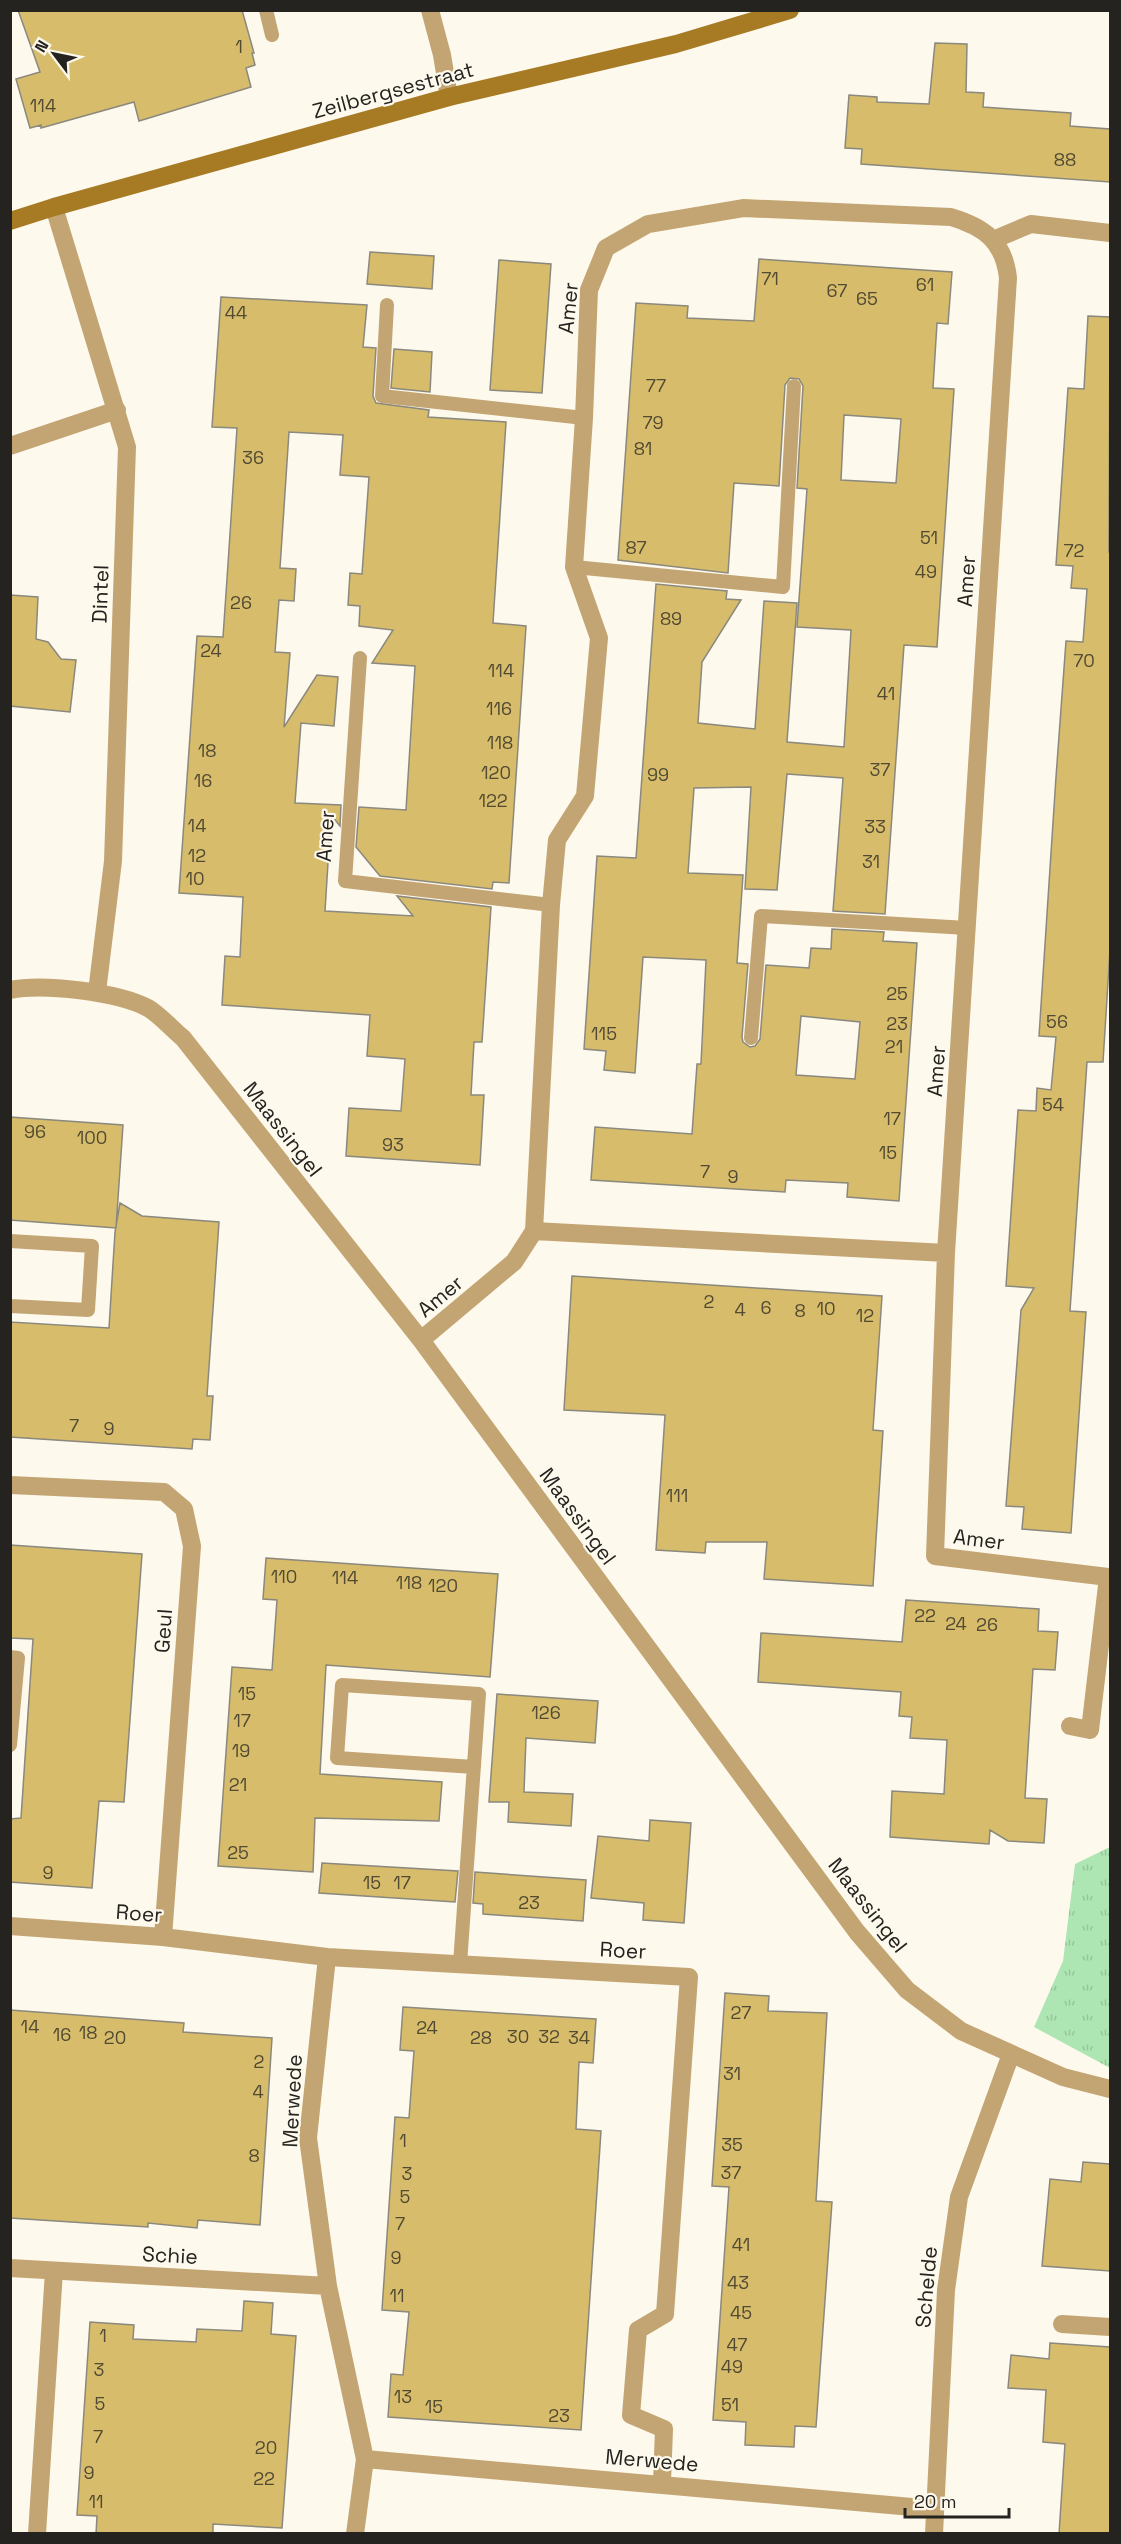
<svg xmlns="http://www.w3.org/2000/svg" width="1121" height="2544" font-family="'Space Grotesk',sans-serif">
  <defs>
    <pattern id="grass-tufts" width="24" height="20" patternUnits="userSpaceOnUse" patternTransform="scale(1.5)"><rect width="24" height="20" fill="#aee6b3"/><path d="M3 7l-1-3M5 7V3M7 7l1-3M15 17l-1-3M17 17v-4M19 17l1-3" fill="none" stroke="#96c59a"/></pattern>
  </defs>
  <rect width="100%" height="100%" fill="#fdf9ed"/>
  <path fill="url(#grass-tufts)" d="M1110,1847V2068L1034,2027L1063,1961L1075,1864Z"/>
  <path fill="#d7bd6b" stroke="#8b887d" stroke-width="1.5" fill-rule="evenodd" d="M18,10H242L254,53H252L255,65L246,68L251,87L139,121L134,102L41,128V125L30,128L16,79L40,72Z
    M935,43L967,44L966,92L984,93L983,107L1071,113L1070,126L1110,129V182L861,164L862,149L845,148L849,95L877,97V102L929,104Z
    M370,252L434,256L432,289L367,284Z
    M759,259L952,272L948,324L937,323L933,388L954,389L937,647L904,645L885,914L833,911L843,778L787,774L777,890L745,889L751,787L694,788L688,873L743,875L737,963L748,964L742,1037L743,1042L750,1047L755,1046L760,1039L766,965L809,968L811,948L831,949L832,929L884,932L883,941L917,943L899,1201L847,1197L848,1183L786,1180L785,1192L591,1180L595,1127L692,1134L697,1064H701L706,960L643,957L635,1073L604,1070L606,1051L584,1049L597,856L636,858L656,584L727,591L726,599L741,600L702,662L698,723L755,729L764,601L797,603L787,742L844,747L851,630L797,627L807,489L797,488L803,386L799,379L790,378L785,385L779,486L734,483L728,573L618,560L636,303L688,306L687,318L754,321ZM844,415L901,419L896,483L841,480ZM801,1016L860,1022L855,1079L796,1075Z
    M499,260L551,264L542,393L490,390Z
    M221,297L367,305L363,347L376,348L373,396L376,403L429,410L428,417L506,422L493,623L526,626L509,883L493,882L492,889L380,876L356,847L359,807L406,810L415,666L372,663L393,630L359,626L360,606L348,605L350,573L362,574L369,477L340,475L343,435L289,432L280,568L296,569L294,601L279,600L275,652L290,653L284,727L317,675L338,677L334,726L301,723L295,803L341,805L340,826L331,815L325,911L413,916L397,896L491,907L482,1042H474L471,1095H484L480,1165L346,1156L349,1108L401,1111L405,1059L367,1056L370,1015L222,1005L225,956L240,957L243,897L179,893L197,636L223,637L228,564L237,428L212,427Z
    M1088,316L1110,317L1109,552H1110V950L1103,1062H1087L1070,1311L1086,1312L1071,1533L1022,1529L1024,1507L1006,1506L1021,1310L1034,1288L1006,1286L1018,1110L1036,1111L1037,1088L1051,1090L1056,1037L1039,1036L1056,777L1066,641L1083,642L1087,589L1071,588L1073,566L1056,565L1068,388L1084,389Z
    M394,349L432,352L430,392L391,388Z
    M10,595L38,597L36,639L48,642L61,659L76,660L70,712L10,706Z
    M10,1117L123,1125L116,1228L10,1220Z
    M120,1203L142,1216L219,1222L207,1396H213L210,1440L193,1439L192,1449L10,1437V1322L109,1328L115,1232Z
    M572,1276L882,1296L873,1430L883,1431L873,1586L764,1579L767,1542H706L705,1553L656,1550L665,1415L564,1410Z
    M10,1545L142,1554L124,1802L99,1801L92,1888L10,1882V1819L21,1818L33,1639L10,1638Z
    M266,1558L498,1574L490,1677L326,1665L320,1774L442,1782L439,1821L315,1818L313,1872L218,1866L232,1667L272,1670L277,1600L263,1599Z
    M906,1600L1039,1609L1038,1631L1058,1632L1055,1670L1033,1669L1025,1798L1047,1799L1044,1843L1008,1841L990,1830L989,1844L890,1837L892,1791L944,1794L947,1740L910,1738L912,1717L899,1716L901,1692L758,1682L761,1633L902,1642Z
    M497,1694L598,1701L595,1743L526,1738L524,1792L573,1794L571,1826L508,1822L509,1802H489Z
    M650,1820L691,1823L684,1923L643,1920L644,1903L591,1898L598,1836L649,1841Z
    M322,1863L458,1871L455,1902L319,1893Z
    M475,1872L586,1880L583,1921L483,1914V1904L473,1903Z
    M725,1993L769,1996L768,2011L827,2013L816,2201L832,2202L816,2427L795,2426L794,2447L745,2445L746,2422L713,2420L729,2187L712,2186Z
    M403,2007L596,2019L593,2063L579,2062L576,2129L601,2131L581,2430L388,2417L391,2374L403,2375L409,2312L382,2310L395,2117L409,2118L414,2051L400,2050Z
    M10,2010L184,2023L183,2032L272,2038L260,2225L198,2220L197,2228L148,2223V2227L10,2218Z
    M1083,2162L1110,2164V2271L1042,2266L1050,2179L1081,2182Z
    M244,2301L273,2303L271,2334L296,2336L282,2528L213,2524V2534H96L97,2516L77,2515L90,2322L134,2325L133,2339L196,2342L197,2329L242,2331Z
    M1050,2343L1110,2347V2534H1059L1065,2444L1043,2442L1046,2390L1008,2388L1011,2355L1049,2359Z"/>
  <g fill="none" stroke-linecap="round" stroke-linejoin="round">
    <path stroke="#c3a573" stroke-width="14" d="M266,10L272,35
      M387,305L382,396L584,418
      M574,567L783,587L794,386
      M360,658L345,881L551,905
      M751,1038L761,916L967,928
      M10,1241L92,1246L88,1310L10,1306
      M10,1657L18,1658L10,1745
      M460,1964L479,1694L342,1685L337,1758L474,1767"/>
    <path stroke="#c3a573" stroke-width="18" d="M430,10L442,55L449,97
      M54,207L127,447L113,861L97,992
      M993,240L1031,224L1110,233
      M10,446L117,410
      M10,990C43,983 118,992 148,1008C160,1015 172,1029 183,1038L421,1340L857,1932L907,1990L961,2031L1063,2077L1110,2089
      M534,1231L946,1253
      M421,1340L514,1262L534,1231L551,905L557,840L585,796L599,638L574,567L584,418L589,290L606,248L648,224L743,208L951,217C984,227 1004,241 1008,278L946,1253L935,1556L1108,1577L1090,1730L1070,1726
      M10,1485L164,1492L184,1509L192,1546L163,1937
      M10,1926L163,1937L327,1957L689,1977L665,2314L638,2330L631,2415L664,2429L662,2483
      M327,1957L308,2138L328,2286L365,2459L935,2509
      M10,2268L328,2286
      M1062,2324L1110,2327
      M37,2534L54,2271
      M355,2534L365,2459
      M934,2534L946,2290L959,2197L1011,2054"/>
    <path stroke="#a77a24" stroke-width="18" d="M10,221L54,207L449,97L676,44L790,10"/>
  </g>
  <g text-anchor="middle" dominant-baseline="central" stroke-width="4.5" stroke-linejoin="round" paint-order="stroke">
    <g font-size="18" fill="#524a32">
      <text x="239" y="46">1</text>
      <text x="43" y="105">114</text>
      <text x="1065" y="159">88</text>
      <text x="770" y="278">71</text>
      <text x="925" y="284">61</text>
      <text x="837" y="290">67</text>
      <text x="867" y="298">65</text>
      <text x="236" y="312">44</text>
      <text x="656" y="385">77</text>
      <text x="653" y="422">79</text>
      <text x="643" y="448">81</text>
      <text x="253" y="457">36</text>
      <text x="929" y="537">51</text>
      <text x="636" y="547">87</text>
      <text x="1074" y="550">72</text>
      <text x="926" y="571">49</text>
      <text x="241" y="602">26</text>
      <text x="671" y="618">89</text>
      <text x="211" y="650">24</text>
      <text x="1084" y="660">70</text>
      <text x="501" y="670">114</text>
      <text x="886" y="693">41</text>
      <text x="499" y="708">116</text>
      <text x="500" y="742">118</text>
      <text x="207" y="750">18</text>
      <text x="880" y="769">37</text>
      <text x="496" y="772">120</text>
      <text x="658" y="774">99</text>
      <text x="203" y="780">16</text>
      <text x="493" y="800">122</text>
      <text x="197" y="825">14</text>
      <text x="875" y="826">33</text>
      <text x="197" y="855">12</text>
      <text x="871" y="861">31</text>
      <text x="195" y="878">10</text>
      <text x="897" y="993">25</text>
      <text x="1057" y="1021">56</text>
      <text x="897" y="1023">23</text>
      <text x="604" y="1033">115</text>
      <text x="894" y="1046">21</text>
      <text x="1053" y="1104">54</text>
      <text x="892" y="1118">17</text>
      <text x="35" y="1131">96</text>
      <text x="92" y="1137">100</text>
      <text x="393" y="1144">93</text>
      <text x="888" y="1152">15</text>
      <text x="705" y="1171">7</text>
      <text x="733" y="1176">9</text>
      <text x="709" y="1301">2</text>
      <text x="766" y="1307">6</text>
      <text x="826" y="1308">10</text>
      <text x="740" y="1309">4</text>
      <text x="800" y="1310">8</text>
      <text x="865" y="1315">12</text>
      <text x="74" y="1425">7</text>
      <text x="109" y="1428">9</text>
      <text x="677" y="1495">111</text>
      <text x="284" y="1576">110</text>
      <text x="345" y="1577">114</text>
      <text x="409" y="1582">118</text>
      <text x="443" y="1585">120</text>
      <text x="925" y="1615">22</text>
      <text x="956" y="1623">24</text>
      <text x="987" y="1624">26</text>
      <text x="247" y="1693">15</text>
      <text x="546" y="1712">126</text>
      <text x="242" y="1720">17</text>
      <text x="241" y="1750">19</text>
      <text x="238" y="1784">21</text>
      <text x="238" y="1852">25</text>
      <text x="48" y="1872">9</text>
      <text x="372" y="1882">15</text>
      <text x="402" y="1882">17</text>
      <text x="529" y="1902">23</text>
      <text x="741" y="2012">27</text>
      <text x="30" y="2026">14</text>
      <text x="427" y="2027">24</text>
      <text x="88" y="2032">18</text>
      <text x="62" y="2034">16</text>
      <text x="518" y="2036">30</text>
      <text x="549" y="2036">32</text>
      <text x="115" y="2037">20</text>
      <text x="481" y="2037">28</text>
      <text x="579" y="2037">34</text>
      <text x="259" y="2061">2</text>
      <text x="732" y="2073">31</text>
      <text x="258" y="2091">4</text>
      <text x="403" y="2140">1</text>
      <text x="732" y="2144">35</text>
      <text x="254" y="2155">8</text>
      <text x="731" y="2172">37</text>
      <text x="407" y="2173">3</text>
      <text x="405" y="2196">5</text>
      <text x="400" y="2223">7</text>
      <text x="741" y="2244">41</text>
      <text x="396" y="2257">9</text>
      <text x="738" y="2282">43</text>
      <text x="397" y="2295">11</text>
      <text x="741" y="2312">45</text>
      <text x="103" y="2335">1</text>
      <text x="737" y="2344">47</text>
      <text x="732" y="2366">49</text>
      <text x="99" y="2369">3</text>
      <text x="403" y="2396">13</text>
      <text x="100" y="2403">5</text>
      <text x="730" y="2404">51</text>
      <text x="434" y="2406">15</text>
      <text x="559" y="2415">23</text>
      <text x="98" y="2436">7</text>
      <text x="266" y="2447">20</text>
      <text x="89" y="2472">9</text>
      <text x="264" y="2478">22</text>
      <text x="96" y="2501">11</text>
    </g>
    <g font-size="21" fill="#25231f" stroke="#fdf9ed">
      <text transform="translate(393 90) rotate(-15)">Zeilbergsestraat</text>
      <text transform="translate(568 308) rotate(-84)">Amer</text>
      <text transform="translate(966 581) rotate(-86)">Amer</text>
      <text transform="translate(100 594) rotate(-88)">Dintel</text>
      <text transform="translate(325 836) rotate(-86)">Amer</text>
      <text transform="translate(936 1071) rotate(-86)">Amer</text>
      <text transform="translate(283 1129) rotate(52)">Maassingel</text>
      <text transform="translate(440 1296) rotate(-40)">Amer</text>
      <text transform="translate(578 1516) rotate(54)">Maassingel</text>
      <text transform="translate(979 1539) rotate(7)">Amer</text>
      <text transform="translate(163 1631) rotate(-86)">Geul</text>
      <text transform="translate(868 1905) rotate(52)">Maassingel</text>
      <text transform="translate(139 1913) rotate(4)">Roer</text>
      <text transform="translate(623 1950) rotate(3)">Roer</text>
      <text transform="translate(292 2101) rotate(-87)">Merwede</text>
      <text transform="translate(170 2255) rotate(3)">Schie</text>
      <text transform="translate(926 2287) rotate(-85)">Schelde</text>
      <text transform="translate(652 2460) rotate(5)">Merwede</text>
    </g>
  </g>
  <rect width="1121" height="2544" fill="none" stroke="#25231f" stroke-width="24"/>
  <g transform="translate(54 54) rotate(302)" stroke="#fdf9ed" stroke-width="4.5" paint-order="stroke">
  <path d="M0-4.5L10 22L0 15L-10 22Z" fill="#25231f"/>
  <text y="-9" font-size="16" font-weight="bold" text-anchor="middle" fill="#25231f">N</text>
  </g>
  <path d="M905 2508v9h104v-9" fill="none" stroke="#25231f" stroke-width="3"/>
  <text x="914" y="2508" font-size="18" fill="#25231f" stroke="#fdf9ed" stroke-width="4.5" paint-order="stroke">20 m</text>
</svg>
